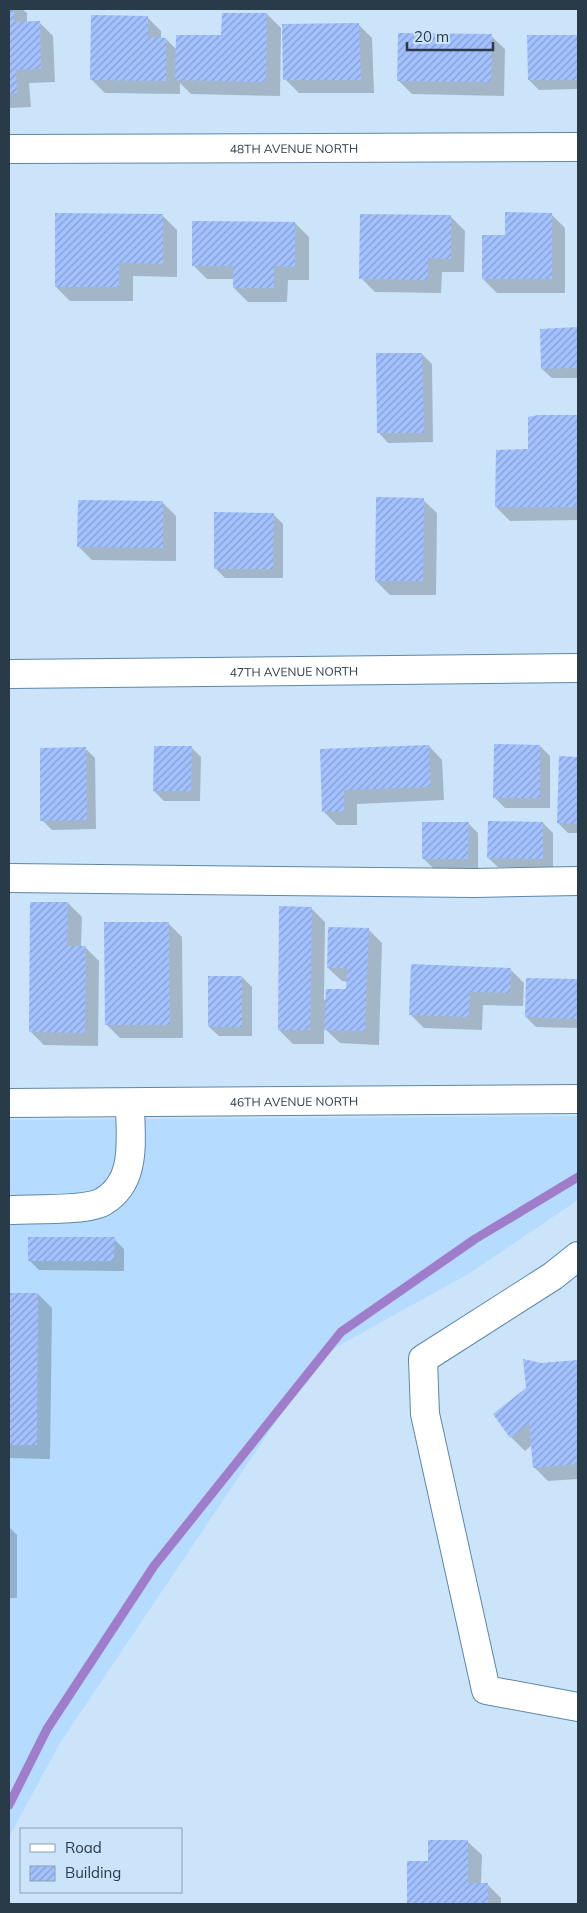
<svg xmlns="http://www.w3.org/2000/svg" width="587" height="1913" font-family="Mulish,sans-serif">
  <defs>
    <pattern id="building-hatch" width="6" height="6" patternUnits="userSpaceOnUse" patternTransform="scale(1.25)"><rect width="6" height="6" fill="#a3c1fe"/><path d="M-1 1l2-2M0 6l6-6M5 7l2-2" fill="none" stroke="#859ed0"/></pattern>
  </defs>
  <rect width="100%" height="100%" fill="#cbe4fa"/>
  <path fill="#b5dcfe" d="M578,1116V1200L470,1273L320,1356L60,1743L9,1837V1120Z"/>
  <path fill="#0003" d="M9,9H22L27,13V23L39,22L53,36L55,82L29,83L31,107L9,108Z
    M267,14L281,28L280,96L191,94L180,83V94L105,93L91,79L147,17L161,31V39H166L177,50L223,36Z
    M358,24L372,38L374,93H299L285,79Z
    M491,36L505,49L504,96L412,94L398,80Z
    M528,36H578V89L539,90L529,80Z
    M551,214L565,228V293H497L483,279L507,236Z
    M163,216L177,230V277L133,276V301H70L56,287Z
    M451,217L465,231L464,272H442L441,293L375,292L361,278Z
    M295,223L309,237V280H288L287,302H248L234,288V279H207L193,265Z
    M578,328V378H552L542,369L541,330Z
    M422,354L432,364L433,442L388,443L379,433Z
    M578,416V520L510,521L496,507L529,450V418Z
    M423,500L437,513L436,595H390L376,581Z
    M162,502L176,516V561L92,560L78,546Z
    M273,514L283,524V578H225L215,568Z
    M429,746L442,760L444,800L357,804V825H337L323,811L321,750Z
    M540,746L550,756V808H505L495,798Z
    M191,747L201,757L200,801H164L154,791Z
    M85,748L95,758L96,829L52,830L42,820Z
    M560,757L578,758V833H568L558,823Z
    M468,823L478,833V868H433L423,858Z
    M543,823L553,833V868L498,867L488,858Z
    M68,903L82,917L81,947H85L99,961L98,1046L44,1045L30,1031Z
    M311,908L325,922L324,1000L347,990L348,982L342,981L328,968L368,929L382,943L379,1045L340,1043L324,1028V1044H293L279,1030Z
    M168,923L182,937L183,1038H120L106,1024Z
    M510,969L524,983L523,1006L483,1005L482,1030L424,1028L410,1014Z
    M242,977L252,987V1036H219L209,1027Z
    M528,979L578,980V1028L536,1027L526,1017Z
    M114,1239L124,1249V1271L39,1270L29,1260Z
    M9,1294H38L52,1308L50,1459L9,1458Z
    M578,1361V1479L548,1481L534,1467L532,1445L525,1451L511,1437L527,1388L541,1364Z
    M9,1527L17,1535V1598H9Z
    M468,1842L482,1855L481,1884H487L501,1898V1904H408V1862H429Z"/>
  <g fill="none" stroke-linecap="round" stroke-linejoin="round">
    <path stroke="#a07dca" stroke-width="9" d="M9,1805L47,1729L154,1566L341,1332L475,1239L578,1177"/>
  </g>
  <path fill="url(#building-hatch)" d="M9,9H14V22L40,21L41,69L16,70L17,93L9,94Z
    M222,13H267L266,82L175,80L176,35H221Z
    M91,15L148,16V37L166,38V81L90,80Z
    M359,23L361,80H283L282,24Z
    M398,33L492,34L491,82L397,81Z
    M527,35H578V80H528Z
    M505,212L552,213V279H482V235H505Z
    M55,213L163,214V264L119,263V287H55Z
    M360,214L451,215V259L428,258V280L359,279Z
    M192,221L295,222V267L274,266V288H233V266H192Z
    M578,327V368L541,369L540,329Z
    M376,353H422L424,433H377Z
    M538,415H578V507H495L496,450L528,449V417Z
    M376,497L424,498L423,581H375Z
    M78,500L163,501V548L77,547Z
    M214,512L274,513L273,569H214Z
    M494,744L540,745V798H493Z
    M429,745L431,787L344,790V811L322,812L320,749Z
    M154,746H192L191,791H153Z
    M86,747L87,820L40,821V748Z
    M559,756L578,757V824L557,823Z
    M488,821L543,822V859L487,858Z
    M422,822H469L468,859H422Z
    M30,902H68L67,946H86L85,1033L29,1032Z
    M279,906L312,907L310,1030H278Z
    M104,922H169L170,1025H105Z
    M328,927L369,928L365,1031L324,1030L326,989H346L347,968H327Z
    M411,964L511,968L510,993L470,992L469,1017L409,1015Z
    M208,976H242V1027H208Z
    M526,978L578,979V1019L525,1017Z
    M28,1237H115L114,1261H28Z
    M9,1293H38L37,1445H9Z
    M523,1359L541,1363L578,1360V1464L533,1468L529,1423L510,1438L493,1414L526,1388Z
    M428,1840H468V1883H488V1904H407V1861H428Z"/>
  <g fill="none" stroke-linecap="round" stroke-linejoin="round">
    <g stroke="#5e87a8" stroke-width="30">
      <g id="minor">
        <path id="s1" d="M9,149L578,147"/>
        <path id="s2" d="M9,674L578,668"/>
        <path d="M9,878L475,883L578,881"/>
        <path id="s3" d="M9,1103L578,1099"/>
        <path d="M13,1210C33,1209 90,1211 104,1201C116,1194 125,1181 128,1167C133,1147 130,1124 130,1103"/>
        <path d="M578,1256L553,1276L423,1359L425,1414L486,1690L578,1707"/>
      </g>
    </g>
    <use href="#minor" stroke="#fff" stroke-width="28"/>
  </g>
  <g text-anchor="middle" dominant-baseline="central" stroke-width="5" stroke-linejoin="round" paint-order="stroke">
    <g font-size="12" fill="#293a48" stroke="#cbe4fa">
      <text stroke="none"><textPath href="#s1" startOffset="285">48TH AVENUE NORTH</textPath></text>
      <text stroke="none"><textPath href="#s2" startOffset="285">47TH AVENUE NORTH</textPath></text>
      <text stroke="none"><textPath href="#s3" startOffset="285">46TH AVENUE NORTH</textPath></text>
    </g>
  </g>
  <rect width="587" height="1913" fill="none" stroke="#293a48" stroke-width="20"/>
  <rect x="20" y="1828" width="162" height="65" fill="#cbe4fa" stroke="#8aa0b3"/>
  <rect x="30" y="1844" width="25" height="8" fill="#ffffff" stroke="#8aa0b3"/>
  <text x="65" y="1853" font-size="15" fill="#293a48">Road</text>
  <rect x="30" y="1866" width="25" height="15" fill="url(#building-hatch)" stroke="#8aa0b3"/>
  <text x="65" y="1878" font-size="15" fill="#293a48">Building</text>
  <path d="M407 42v8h86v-8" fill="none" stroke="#293a48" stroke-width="2.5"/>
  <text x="414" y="42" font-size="15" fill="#293a48" stroke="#cbe4fa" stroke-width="4" paint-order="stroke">20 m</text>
</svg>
